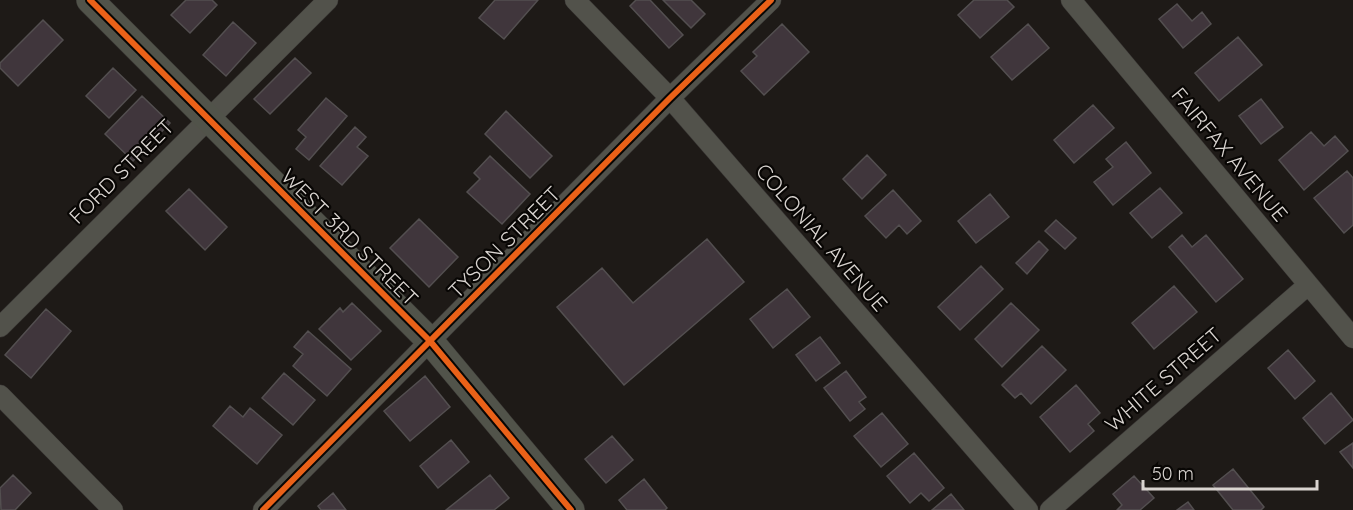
<svg xmlns="http://www.w3.org/2000/svg" width="1353" height="510" font-family="Quicksand,sans-serif">
  <rect width="100%" height="100%" fill="#1e1a17"/>
  <path fill="#40363c" stroke="#534f50" stroke-width="1.5" d="M186,0H212L217,5L190,33L171,15Z
    M495,0H538L504,39L479,18Z
    M636,0H650L683,35L669,48L630,6Z
    M663,0H691L705,14L691,28Z
    M974,0H1007L1014,7L980,38L958,15Z
    M1177,4L1192,21L1202,12L1211,24L1183,48L1159,19Z
    M43,20L63,40L18,86L0,68V63Z
    M233,22L256,43L226,76L203,55Z
    M782,24L809,52L764,95L741,71L757,56L753,52Z
    M1028,24L1049,48L1012,80L991,57Z
    M1238,37L1262,65L1219,101L1195,73Z
    M295,58L311,73L270,114L254,99Z
    M113,68L136,90L109,118L86,96Z
    M142,96L170,123L133,161L105,134Z
    M326,98L347,116L309,160L296,149L306,137L298,130Z
    M1261,99L1283,127L1261,144L1239,116Z
    M1093,105L1114,128L1074,163L1054,140Z
    M506,111L552,156L530,178L485,134Z
    M355,127L366,137L357,147L368,156L342,185L320,166Z
    M1311,132L1324,146L1335,136L1348,151L1304,190L1279,160Z
    M1126,142L1151,173L1113,205L1094,182L1113,167L1106,159Z
    M867,155L886,175L862,199L843,179Z
    M490,156L530,194L502,224L467,192L480,179L474,173Z
    M1347,171L1353,178V225L1344,233L1314,198Z
    M1160,188L1182,213L1152,238L1130,213Z
    M189,189L227,227L205,250L166,211Z
    M893,190L921,221L907,234L899,225L886,238L865,216Z
    M990,194L1009,217L976,243L958,221Z
    M419,219L458,257L429,287L390,248Z
    M1056,220L1076,238L1065,249L1045,231Z
    M1182,235L1192,247L1206,235L1243,279L1216,302L1169,247Z
    M707,239L744,282L624,385L557,307L602,268L633,303Z
    M1039,241L1048,250L1027,274L1016,263Z
    M981,266L1003,289L960,330L938,307Z
    M1174,286L1197,312L1154,349L1132,323Z
    M787,289L810,317L773,348L750,319Z
    M352,303L381,331L351,360L319,329L340,308L343,312Z
    M1011,303L1039,330L1002,367L975,339Z
    M46,309L71,331L31,378L5,355Z
    M308,331L351,369L327,396L293,366L303,354L294,347Z
    M820,337L840,363L816,381L796,355Z
    M1042,346L1066,370L1031,404L1021,393L1015,398L1002,385Z
    M1288,350L1315,381L1295,399L1268,368Z
    M846,371L866,397L859,402L865,409L850,421L824,388Z
    M284,373L315,400L293,425L262,398Z
    M425,376L450,407L410,441L384,411Z
    M1076,385L1100,413L1088,424L1094,431L1070,452L1040,417Z
    M1331,393L1353,420L1325,444L1303,418Z
    M230,406L243,417L250,408L282,435L257,464L213,426Z
    M882,413L908,444L881,467L854,436Z
    M612,436L633,460L606,483L585,459Z
    M451,440L469,462L438,488L420,466Z
    M1353,443V468L1340,452Z
    M914,453L944,488L929,501L921,493L910,503L887,476Z
    M1233,469L1264,507L1261,510H1233L1213,485Z
    M13,475L31,493L15,510H1L0,488Z
    M490,475L509,498L494,510H446Z
    M1134,476L1154,498L1140,510H1117L1122,505L1113,494Z
    M644,479L667,508L665,510H627L619,500Z
    M333,493L346,510H321L318,506Z
    M951,494L964,510H932Z
    M1188,502L1194,510H1177Z"/>
  <g fill="none" stroke-linecap="round" stroke-linejoin="round">
    <g stroke="#373432" stroke-width="21">
      <path id="street" d="M575,0L670,98L1028,510
        M1071,0L1353,338
        M0,327L328,0
        M0,395L113,510
        M263,510L670,98L771,0
        M1050,510L1308,285"/>
    </g>
    <g stroke="#373432" stroke-width="28">
      <path id="secondary" d="M90,0L430,341L571,510"/>
    </g>
    <use href="#street" stroke="#52524b" stroke-width="20"/>
    <use href="#secondary" stroke="#51534a" stroke-width="27"/>
    <g stroke="#080604" stroke-width="10">
      <path id="cycleway" d="M90,0L430,341L571,510
        M263,510L670,98L771,0"/>
    </g>
    <use href="#cycleway" stroke="#ea6118" stroke-width="6"/>
  </g>
  <g text-anchor="middle" dominant-baseline="central" stroke-width="4.5" stroke-linejoin="round" paint-order="stroke">
    <g font-size="21" fill="#d9d4d0" stroke="#080604">
      <text transform="translate(1230 154) rotate(50)">FAIRFAX AVENUE</text>
      <text transform="translate(121 171) rotate(-45)">FORD STREET</text>
      <text transform="translate(350 237) rotate(45)">WEST 3RD STREET</text>
      <text transform="translate(822 237) rotate(49)">COLONIAL AVENUE</text>
      <text transform="translate(504 242) rotate(-45)">TYSON STREET</text>
      <text transform="translate(1163 379) rotate(-41)">WHITE STREET</text>
    </g>
  </g>
  <path d="M1143 480v9h174v-9" fill="none" stroke="#d9d4d0" stroke-width="3"/>
  <text x="1152" y="480" font-size="18" fill="#d9d4d0" stroke="#080604" stroke-width="4.5" paint-order="stroke">50 m</text>
</svg>
